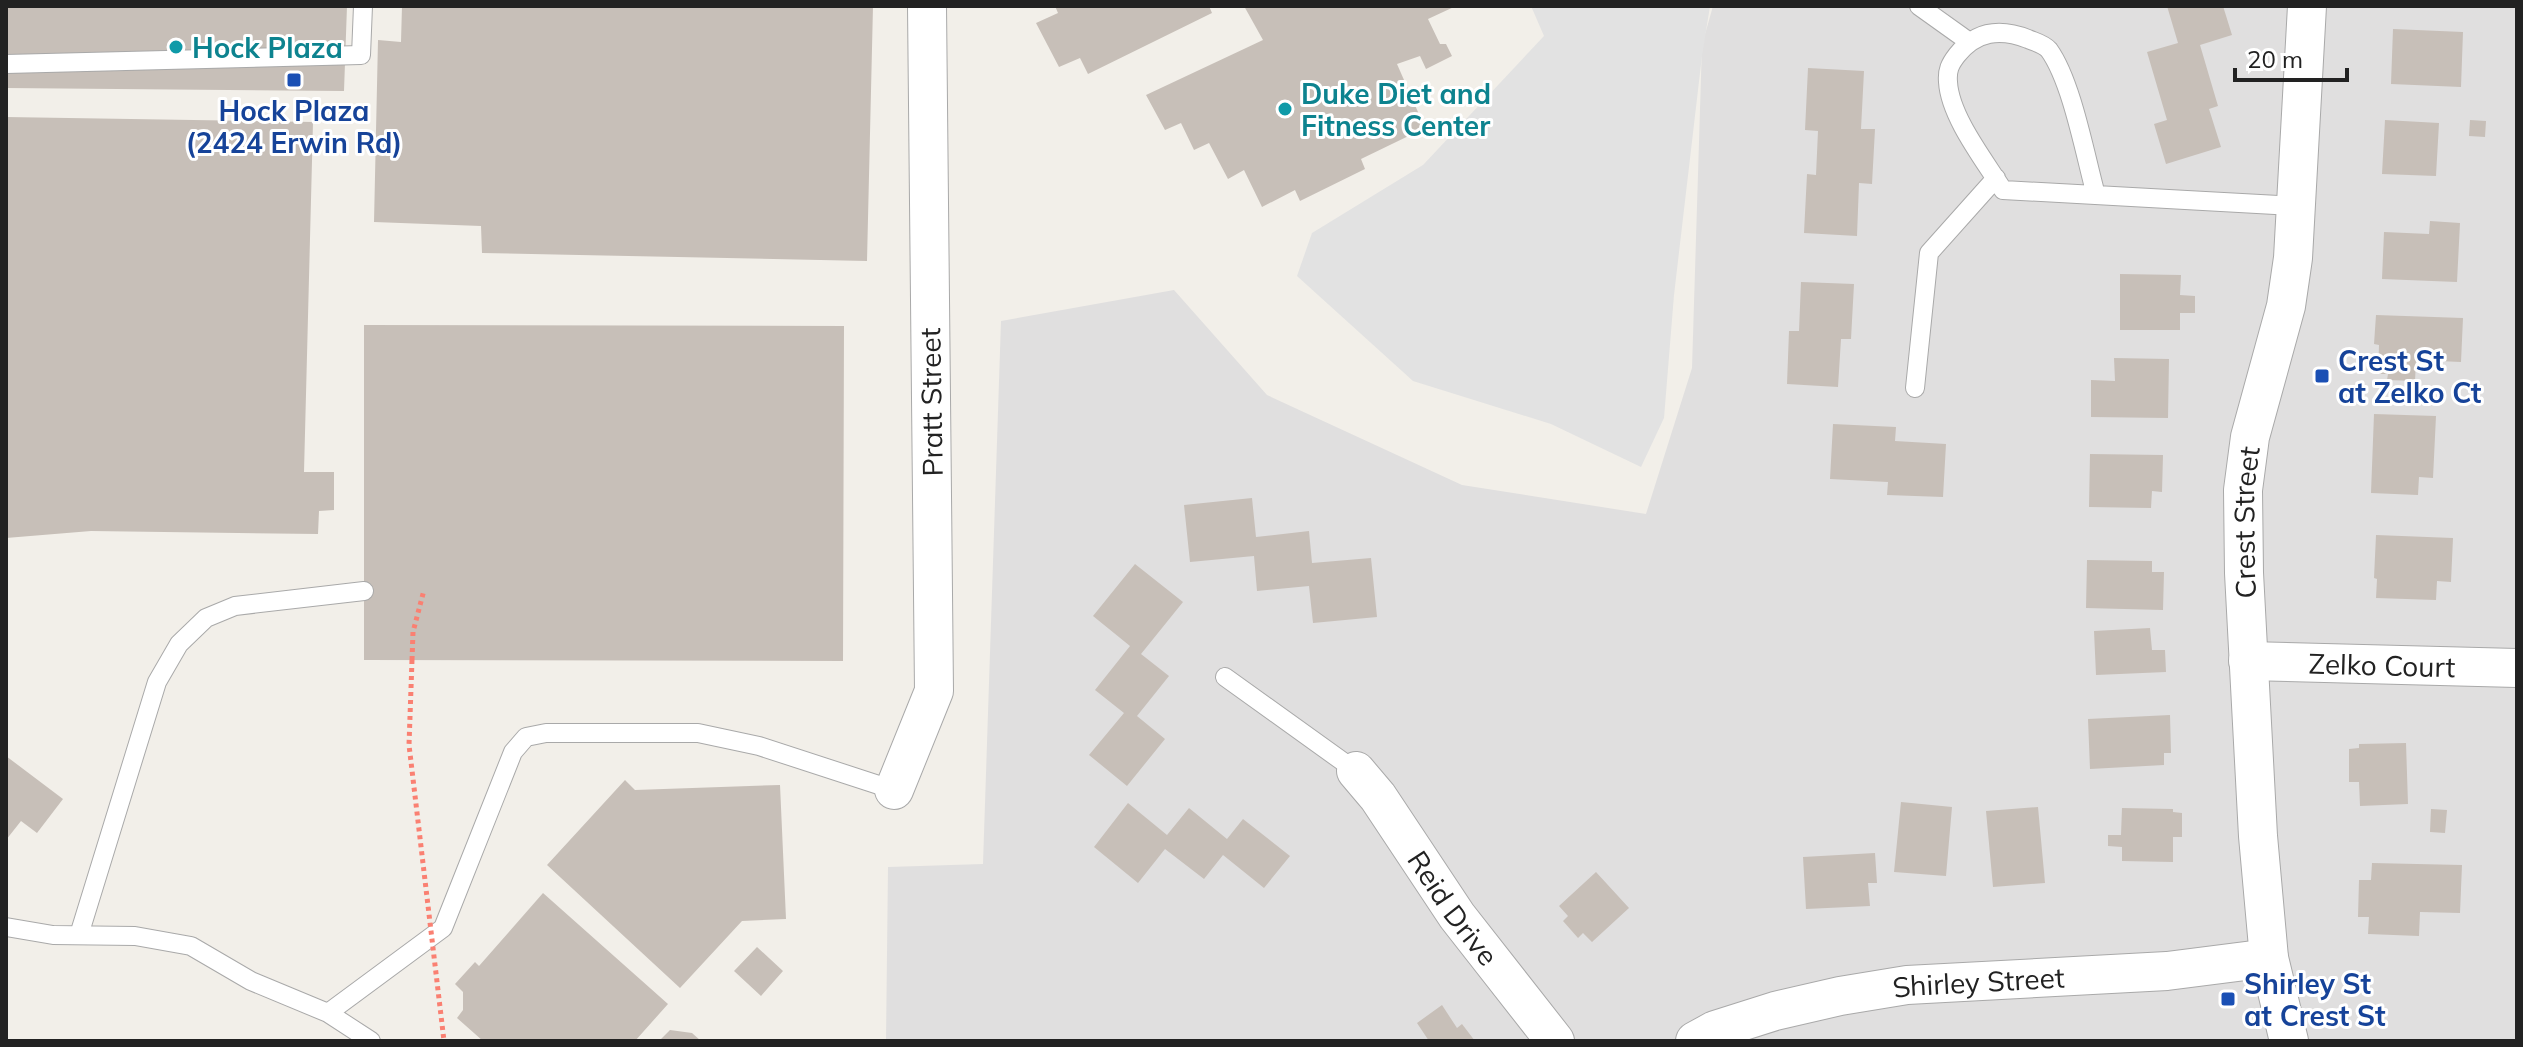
<svg xmlns="http://www.w3.org/2000/svg" width="2523" height="1047" font-family="Mulish,sans-serif">
  <rect width="100%" height="100%" fill="#f2efe9"/>
  <path fill="#e0dfdf" d="M1713,6H2517V1041H886L888,867L983,864L1001,321L1174,290L1267,395L1462,485L1646,514L1692,368L1702,45Z"/>
  <path fill="#e2e2e2" d="M1531,6H1710L1702,56L1674,295L1664,418L1641,467L1551,424L1413,381L1297,276L1312,233L1423,165L1544,36Z"/>
  <path fill="#c7bfb8" d="M6,6H347L344,91L6,88Z
    M402,6H873L867,261L482,253L481,226L374,222L378,40L401,42Z
    M1055,6H1209L1212,13L1088,74L1080,58L1059,67L1036,23L1058,13Z
    M1244,6H1456L1428,19L1440,44H1446L1452,56L1426,69L1420,56L1397,64L1425,128L1361,159L1365,169L1300,201L1295,190L1262,207L1244,170L1228,179L1209,143L1194,150L1181,123L1165,130L1146,95L1263,40Z
    M2167,6H2223L2232,35L2200,45L2218,106L2209,109L2221,147L2166,164L2154,124L2167,120L2147,52L2178,43Z
    M2393,29L2463,32L2461,87L2391,84Z
    M1808,68L1864,71L1861,129H1875L1872,184L1859,183L1857,236L1804,233L1807,174L1816,175L1818,131L1805,130Z
    M6,117L313,122L304,472H334V510L319,511L318,534L91,531L6,538Z
    M2385,120L2439,123L2436,176L2382,174Z
    M2470,120L2486,121L2485,137L2469,136Z
    M2430,221L2460,223L2457,282L2382,279L2384,232L2429,234Z
    M2120,274L2181,275L2180,295L2195,296V313H2180V330H2120Z
    M1801,282L1854,284L1851,339H1841L1838,387L1787,384L1789,331H1799Z
    M2376,315L2463,318L2461,362L2416,360L2415,381L2387,380L2388,374H2378L2379,345L2374,344Z
    M364,325L844,326L843,661L364,660Z
    M2114,358L2169,359L2168,418L2091,417V380L2115,381Z
    M2374,414L2436,416L2433,478L2419,477L2418,495L2371,493Z
    M1833,424L1896,427L1895,441L1946,444L1943,497L1887,495L1888,482L1830,479Z
    M2090,454L2163,455L2162,492L2152,491L2151,508L2089,507Z
    M1252,498L1256,537L1309,531L1312,563L1371,558L1377,617L1313,623L1309,586L1257,591L1254,556L1190,562L1184,505Z
    M2376,535L2453,538L2451,582L2437,581L2436,600L2376,598L2377,579L2374,578Z
    M2087,560L2152,561V572H2164L2163,610L2086,608Z
    M1135,564L1183,602L1141,654L1169,676L1137,716L1165,739L1127,786L1089,755L1124,713L1095,690L1130,646L1093,616Z
    M2150,628L2152,650H2165L2166,672L2096,675L2094,631Z
    M2170,715L2171,753H2164V765L2090,769L2088,719Z
    M2406,743L2408,804L2360,806L2359,782H2349V749L2359,748V744Z
    M6,756L63,799L37,833L21,821L6,840Z
    M625,780L635,790L780,785L786,919L742,921L680,988L547,865Z
    M1901,802L1952,807L1946,876L1894,872Z
    M1128,803L1167,835L1189,808L1227,839L1243,819L1290,856L1264,888L1223,855L1204,879L1165,849L1138,883L1094,847Z
    M2038,807L2045,883L1993,887L1986,811Z
    M2122,808L2173,809V812L2182,813V837H2173V862L2122,861V847L2108,846V835H2121Z
    M2431,809L2447,810L2445,833L2430,832Z
    M1875,853L1877,883H1868L1870,906L1806,909L1803,857Z
    M2372,863L2462,865L2460,913L2420,912L2419,936L2368,934L2369,917H2358L2359,880H2371Z
    M1596,872L1629,908L1592,942L1583,933L1578,938L1563,921L1568,916L1559,906Z
    M543,893L668,1004L635,1041H483L457,1018L463,1010V992L455,984L475,962L479,966Z
    M757,947L783,971L761,996L734,971Z
    M1442,1005L1457,1028L1462,1024L1475,1041H1429L1417,1023Z
    M670,1030L692,1033L701,1041H659Z"/>
  <g fill="none" stroke-linecap="round" stroke-linejoin="round">
    <g stroke="#a9a9a9" stroke-width="20">
      <path id="lane" d="M1919,6L1968,41
        M6,64L361,55L363,6
        M2096,195C2085,155 2072,82 2049,50C2044,44 2035,42 2028,39C2000,28 1976,31 1957,55C1950,64 1947,70 1948,82C1950,117 1985,161 2003,190L2295,206
        M1915,388L1929,253L1996,178
        M1225,677L1356,771
        M6,927L53,935L135,936L191,946L251,981L328,1013L371,1041
        M79,935L157,682L179,644L206,618L235,606L364,591
        M328,1013L443,928L513,752L526,737L546,733H698L759,746L894,790"/>
    </g>
    <g stroke="#a9a9a9" stroke-width="40">
      <g id="street">
        <path id="s1" d="M2248,661L2517,668"/>
        <path id="s2" d="M1356,771L1378,797L1457,916L1555,1041"/>
        <path d="M894,790L934,691L927,6"/>
        <path id="s3" d="M1695,1041L1715,1030L1775,1011L1840,996L1907,985L2167,971L2269,958"/>
        <path id="s4" d="M2289,1041L2269,958L2258,836L2244,573L2243,490L2250,437L2286,306L2293,258L2307,6"/>
      </g>
    </g>
    <path stroke="#fa8072" stroke-width="5" stroke-dasharray="4 4" stroke-linecap="butt" d="M412,660L413,632L424,590"/>
    <use href="#lane" stroke="#fff" stroke-width="18"/>
    <use href="#street" stroke="#fff" stroke-width="38"/>
    <path stroke="#fa8072" stroke-width="5" stroke-dasharray="4 4" stroke-linecap="butt" d="M412,660L409,745L444,1041"/>
  </g>
  <g fill="#0f9aa8" stroke="#fff" stroke-width="3">
    <circle cx="176" cy="47" r="8"/>
    <circle cx="1285" cy="109" r="8"/>
  </g>
  <g fill="#1a4fb4" stroke="#fff" stroke-width="3">
    <rect x="286" y="72" width="16" height="16" rx="4"/>
    <rect x="2314" y="368" width="16" height="16" rx="4"/>
    <rect x="2220" y="991" width="16" height="16" rx="4"/>
  </g>
  <g text-anchor="middle" dominant-baseline="central" stroke-width="6" stroke-linejoin="round" paint-order="stroke">
    <g font-size="28" font-weight="bold" fill="#0d838f" stroke="#fff" text-anchor="start">
      <text x="192" y="47">Hock Plaza</text>
      <text x="1301" y="93">Duke Diet and<tspan x="1301" dy="32">Fitness Center</tspan></text>
    </g>
    <g font-size="28" font-weight="bold" fill="#164399" stroke="#fff" text-anchor="start">
      <text x="294" y="110" text-anchor="middle">Hock Plaza<tspan x="294" dy="32">(2424 Erwin Rd)</tspan></text>
      <text x="2338" y="360">Crest St<tspan x="2338" dy="32">at Zelko Ct</tspan></text>
      <text x="2244" y="983">Shirley St<tspan x="2244" dy="32">at Crest St</tspan></text>
    </g>
    <g font-size="28" fill="#222" stroke="#fff">
      <text transform="translate(931 402) rotate(-91)">Pratt Street</text>
      <text stroke="none"><textPath href="#s4" startOffset="522">Crest Street</textPath></text>
      <text stroke="none"><textPath href="#s1" startOffset="134">Zelko Court</textPath></text>
      <text stroke="none"><textPath href="#s2" startOffset="168">Reid Drive</textPath></text>
      <text stroke="none"><textPath href="#s3" startOffset="292">Shirley Street</textPath></text>
    </g>
  </g>
  <rect width="2523" height="1047" fill="none" stroke="#222222" stroke-width="16"/>
  <path d="M2235 68v12h112v-12" fill="none" stroke="#222222" stroke-width="4"/>
  <text x="2247" y="68" font-size="24" fill="#222222" stroke="#ffffff" stroke-width="6" paint-order="stroke">20 m</text>
</svg>
